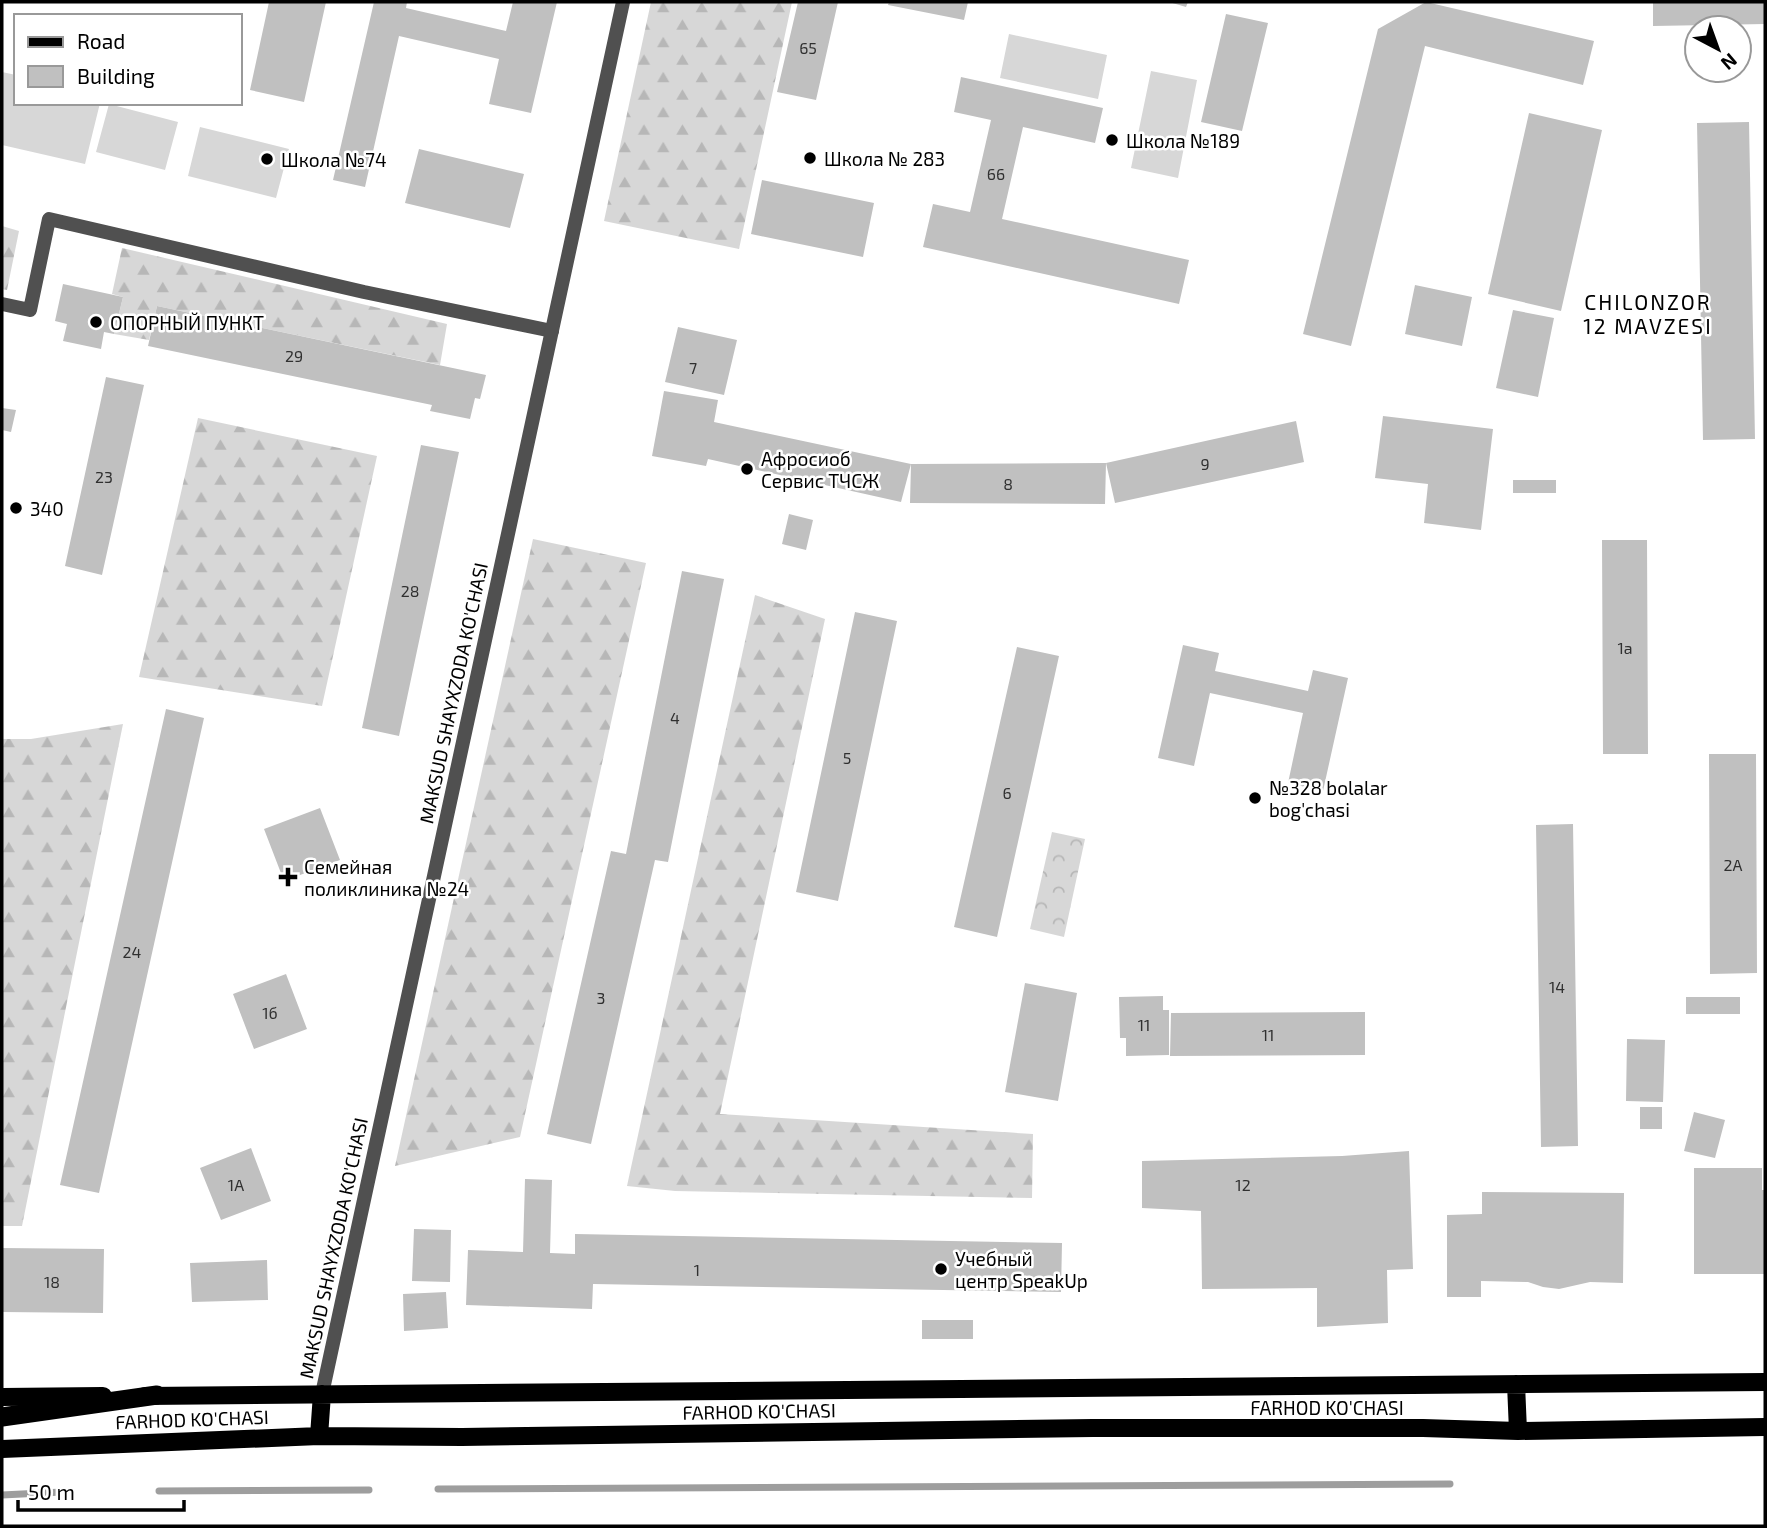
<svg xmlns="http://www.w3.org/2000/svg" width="1767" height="1528" font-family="'Exo 2',sans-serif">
  <defs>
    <pattern id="forest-firs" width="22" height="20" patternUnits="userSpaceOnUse" patternTransform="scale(1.75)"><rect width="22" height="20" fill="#d7d7d7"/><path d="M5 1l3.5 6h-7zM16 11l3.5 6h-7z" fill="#b7b7b7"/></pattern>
    <pattern id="park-crowns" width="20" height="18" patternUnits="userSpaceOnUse" patternTransform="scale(1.75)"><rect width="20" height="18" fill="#d7d7d7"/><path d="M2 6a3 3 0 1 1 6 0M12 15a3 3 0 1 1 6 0" fill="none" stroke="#b7b7b7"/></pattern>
  </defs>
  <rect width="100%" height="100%" fill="#fff"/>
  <path fill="url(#forest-firs)" d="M651,2H792L739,249L604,221Z
    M2,226L19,231L7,290L2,289Z
    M122,248L447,324L440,365L157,306L149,340L114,334L123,297L112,294Z
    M198,418L377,456L322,706L139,677Z
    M533,539L646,563L520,1137L395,1166Z
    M755,595L825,619L720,1114L1033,1134L1032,1198L675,1191L627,1186Z
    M123,724L22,1226H2V739H31Z"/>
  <path fill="url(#park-crowns)" d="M1052,832L1085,839L1064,937L1030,929Z"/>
  <path fill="#d7d7d7" d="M1009,34L1107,55L1098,99L1000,78Z
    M1151,71L1197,80L1178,178L1131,168Z
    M2,72L16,75V103H100L85,164L2,145Z
    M109,104L178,122L165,170L96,152Z
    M200,127L289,149L276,198L188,176Z"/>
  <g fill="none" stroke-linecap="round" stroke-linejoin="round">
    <path stroke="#9e9e9e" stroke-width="7" d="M438,1489L1450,1484
      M159,1491L369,1490
      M2,1495L62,1492"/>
  </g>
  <path fill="#c0c0c0" d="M269,2H326L304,102L250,90Z
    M374,2H407L406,8L506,31L513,2H557L531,113L489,104L499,59L399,36L365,187L333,180Z
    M798,2H838L816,100L777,92Z
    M889,2H968L964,20L888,5Z
    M1169,2H1188L1186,7Z
    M1426,2L1594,41L1583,85L1425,46L1351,346L1303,334L1378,29Z
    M1653,2H1765V24L1653,26Z
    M1226,14L1268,23L1242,131L1201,122Z
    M961,77L1103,108L1095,143L1023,127L1002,219L1189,260L1179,304L923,247L933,204L970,212L991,120L954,112Z
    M1529,113L1602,130L1561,311L1488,294Z
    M1749,122L1755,439L1703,440L1697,123Z
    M419,149L524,174L510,228L405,203Z
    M762,180L874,203L863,257L751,234Z
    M63,284L123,297L114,334L104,332L101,349L63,341L67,324L55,321Z
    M1415,285L1472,297L1462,346L1405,334Z
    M157,306L486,375L480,399L475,398L470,419L430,411L432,405L148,346Z
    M1513,310L1554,318L1538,397L1496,388Z
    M678,327L737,340L724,395L665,382Z
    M106,377L144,385L102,575L65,566Z
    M664,391L718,400L714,422L911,464L1106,463L1105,504L910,503L911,464L901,502L708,459L706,466L652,456Z
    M2,408L16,410L11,432L2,430Z
    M1383,416L1493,429L1481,530L1424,523L1428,484L1375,478Z
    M1296,421L1304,462L1115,503L1106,463Z
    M421,445L459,452L399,736L362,728Z
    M1513,480H1556V493H1513Z
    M789,514L813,520L806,550L782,544Z
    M1602,540H1647L1648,754H1603Z
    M682,571L724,579L668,862L655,860L591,1144L547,1134L611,851L626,854Z
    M855,612L897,621L838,901L796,892Z
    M1183,645L1219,653L1215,671L1308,691L1313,670L1348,678L1323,791L1288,783L1303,713L1210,693L1194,766L1158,758Z
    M1017,647L1059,656L997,937L954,927Z
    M166,709L204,718L99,1193L60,1185Z
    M1709,754H1756L1757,973L1710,974Z
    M320,808L340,860L284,881L264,829Z
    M1573,824L1578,1146L1541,1147L1536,825Z
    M286,974L307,1029L254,1049L233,994Z
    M1025,983L1077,993L1058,1101L1005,1092Z
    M1163,996V1010H1169V1055L1126,1056V1038H1120L1119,997Z
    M1686,997H1740V1014H1686Z
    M1365,1012V1055L1170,1056L1171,1013Z
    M1627,1039L1665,1040L1663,1102L1626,1101Z
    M1640,1107H1662V1129H1640Z
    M1694,1112L1725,1120L1715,1158L1684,1151Z
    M251,1148L271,1201L221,1220L200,1168Z
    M1409,1151L1413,1269L1387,1270L1388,1323L1317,1327V1288L1202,1289L1201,1211L1142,1208V1161L1342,1156Z
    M1694,1168H1762V1190H1765V1274H1694Z
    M525,1179L552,1180L550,1253L575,1254V1234L1062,1243L1061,1292L593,1284L592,1309L466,1305L468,1250L523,1252Z
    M1482,1192L1624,1193L1623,1283L1590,1282L1559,1289L1543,1287L1528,1282L1481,1281V1297H1447V1215L1482,1214Z
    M414,1229L451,1230L450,1282L412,1281Z
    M2,1248L104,1249L103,1313L2,1312Z
    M267,1260L268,1300L192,1302L190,1263Z
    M446,1292L448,1328L404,1331L403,1294Z
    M922,1320H973V1339H922Z"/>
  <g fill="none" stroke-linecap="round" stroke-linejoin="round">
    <path stroke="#505050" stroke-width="14" d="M2,304L30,310L49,219L364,292L552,331"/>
    <path stroke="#505050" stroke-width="14" d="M322,1394L623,2"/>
    <path stroke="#000" stroke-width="18" d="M1516,1384L1518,1431
      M145,1396L1765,1382
      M2,1397L103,1396
      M319,1436L322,1394
      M2,1449L319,1436L462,1437L1093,1428H1423L1518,1431L1765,1427"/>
    <path stroke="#000" stroke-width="19" d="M2,1417L157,1395"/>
  </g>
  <g fill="#000" stroke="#fff" stroke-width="2.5">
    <circle cx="1112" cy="140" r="7"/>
    <circle cx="810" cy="158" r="7"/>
    <circle cx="267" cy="159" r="7"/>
    <circle cx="96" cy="322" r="7"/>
    <circle cx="747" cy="469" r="7"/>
    <circle cx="16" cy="508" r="7"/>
    <circle cx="1255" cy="798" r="7"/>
    <path d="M284.5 866.5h7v7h7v7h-7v7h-7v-7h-7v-7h7z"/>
    <circle cx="941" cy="1269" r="7"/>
  </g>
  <g text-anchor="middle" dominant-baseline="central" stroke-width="5" stroke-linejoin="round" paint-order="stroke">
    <g font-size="16" fill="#303030">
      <text x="808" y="47">65</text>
      <text x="996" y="173">66</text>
      <text x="294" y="355">29</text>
      <text x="693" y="367">7</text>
      <text x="1205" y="463">9</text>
      <text x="104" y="476">23</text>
      <text x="1008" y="483">8</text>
      <text x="410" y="590">28</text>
      <text x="1625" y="647">1a</text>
      <text x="675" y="717">4</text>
      <text x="847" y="757">5</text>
      <text x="1007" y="792">6</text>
      <text x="1733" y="864">2A</text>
      <text x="132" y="951">24</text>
      <text x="1557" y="986">14</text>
      <text x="601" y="997">3</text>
      <text x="270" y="1012">1б</text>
      <text x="1144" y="1024">11</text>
      <text x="1268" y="1034">11</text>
      <text x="236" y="1184">1А</text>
      <text x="1243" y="1184">12</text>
      <text x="697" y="1269">1</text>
      <text x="52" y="1281">18</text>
    </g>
    <g font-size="19" fill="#000" stroke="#fff" text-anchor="start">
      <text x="1126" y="140">Школа №189</text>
      <text x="824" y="158">Школа № 283</text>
      <text x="281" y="159">Школа №74</text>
      <text x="110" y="322">ОПОРНЫЙ ПУНКТ</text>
      <text x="761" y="458">Афросиоб<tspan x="761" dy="22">Сервис ТЧСЖ</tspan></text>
      <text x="30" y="508">340</text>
      <text x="1269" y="787">№328 bolalar<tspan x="1269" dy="22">bog'chasi</tspan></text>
      <text x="304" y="866">Семейная<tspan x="304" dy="22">поликлиника №24</tspan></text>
      <text x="955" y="1258">Учебный<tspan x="955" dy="22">центр SpeakUp</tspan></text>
    </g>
    <g font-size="19" fill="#000" stroke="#fff">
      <text transform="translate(453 693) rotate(-78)">MAKSUD SHAYXZODA KO'CHASI</text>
      <text transform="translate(333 1248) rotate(-78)">MAKSUD SHAYXZODA KO'CHASI</text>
      <text x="1327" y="1407">FARHOD KO'CHASI</text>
      <text transform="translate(759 1411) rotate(-1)">FARHOD KO'CHASI</text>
      <text transform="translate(192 1419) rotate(-2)">FARHOD KO'CHASI</text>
    </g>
    <g font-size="21" letter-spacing="2" fill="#000" stroke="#fff">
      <text x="1648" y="301">CHILONZOR<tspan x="1648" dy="24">12 MAVZESI</tspan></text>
    </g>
  </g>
  <rect width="1767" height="1528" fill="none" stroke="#000000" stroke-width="7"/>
  <rect x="14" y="14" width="228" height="91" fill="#ffffff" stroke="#999999" stroke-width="2"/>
  <rect x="28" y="37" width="35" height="10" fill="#000000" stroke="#999999" stroke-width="2"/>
  <text x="77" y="49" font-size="21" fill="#000000">Road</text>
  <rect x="28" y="66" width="35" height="21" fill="#c0c0c0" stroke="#999999" stroke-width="2"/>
  <text x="77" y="84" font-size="21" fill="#000000">Building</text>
  <g transform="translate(1718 49) rotate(139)"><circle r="33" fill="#ffffff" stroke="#999999" stroke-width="2"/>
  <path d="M0-5L12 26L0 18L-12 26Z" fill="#000000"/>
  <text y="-10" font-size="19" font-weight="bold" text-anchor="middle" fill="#000000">N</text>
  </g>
  <path d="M18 1500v10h166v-10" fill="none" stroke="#000000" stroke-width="3.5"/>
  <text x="28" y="1500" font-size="21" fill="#000000" stroke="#ffffff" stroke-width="5" paint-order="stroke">50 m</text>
</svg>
